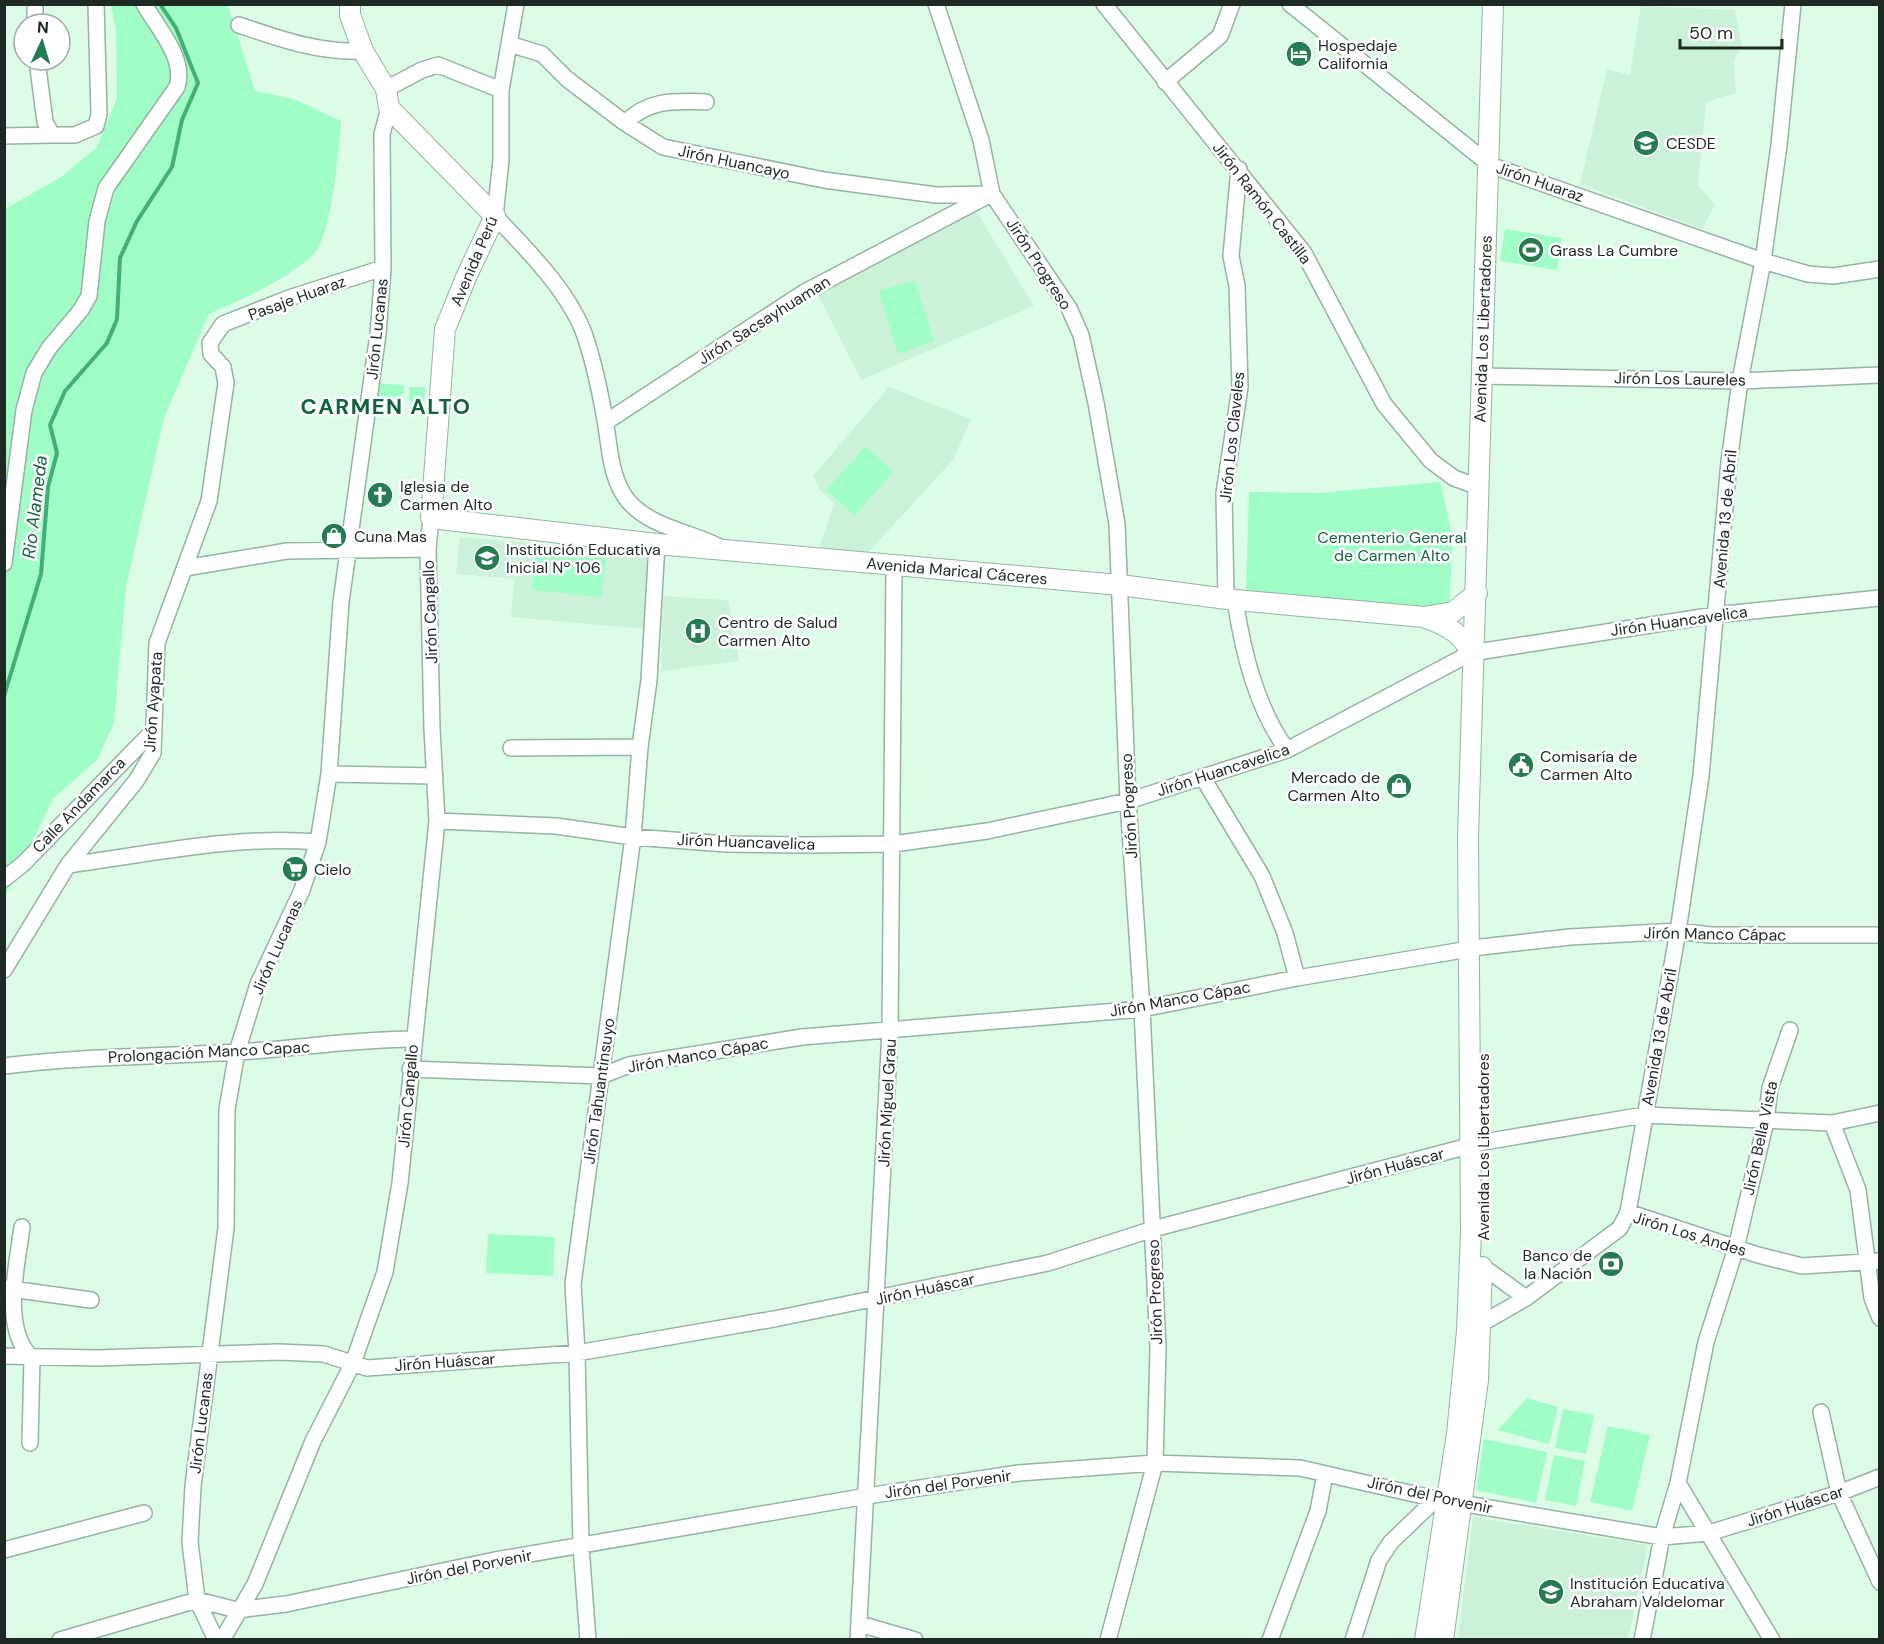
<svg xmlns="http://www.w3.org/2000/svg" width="1884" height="1644" font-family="'DM Sans',sans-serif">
  <rect width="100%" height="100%" fill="#ddfce8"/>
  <path fill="#cbf2d9" d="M1641,6L1735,10L1742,45L1734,61L1736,93L1706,102L1698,185L1715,205L1702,229L1580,184L1607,69L1630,75Z
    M965,210L978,214L1034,306L861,380L817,293Z
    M889,387L971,419L953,460L864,557L840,550L819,549L834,503L820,490L813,476Z
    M460,537L651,553L644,629L511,617L514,579L456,574Z
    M663,596L728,600L739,661L661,671Z
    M1473,1517L1648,1545L1628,1639H1458Z"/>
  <path fill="#9ffdc5" d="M111,5H228L255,91L294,99L341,121C339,149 332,237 313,255C287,280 242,299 209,314L164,418L126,587L114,723L97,760L53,799L5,897V209L61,177L97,147L117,98L116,30Z
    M1505,229L1562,238L1557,270L1500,261Z
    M915,280L934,341L898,354L879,291Z
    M377,383L404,385V394L395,398L386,411L376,410Z
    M409,387H425L424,404L409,400Z
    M866,446L894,472L854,516L826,490Z
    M1440,482L1453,537L1449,608L1246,594L1249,492L1319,493Z
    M535,551L606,558L602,597L532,590Z
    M488,1234L555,1237L553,1276L486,1273Z
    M1527,1398L1558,1407L1549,1444L1498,1430Z
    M1563,1409L1594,1415L1586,1454L1555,1448Z
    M1608,1426L1650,1435L1632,1511L1590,1502Z
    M1484,1439L1547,1452L1536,1503L1476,1490Z
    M1554,1455L1585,1461L1576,1506L1545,1500Z"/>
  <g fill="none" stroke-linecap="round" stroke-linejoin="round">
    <path stroke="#43ae76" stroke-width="4" d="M4,696L41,574L48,487L57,453L50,425L65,391L107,343L117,319L120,258L137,221L172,167L182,120L198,83L176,28L160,4"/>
    <g stroke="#95b3a0" stroke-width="18">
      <path id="street" d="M35,4V24
        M516,4L501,90V160L495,216C527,250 569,291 585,336C594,363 600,391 605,420C610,447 610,480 629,502C652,528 692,532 722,548
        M936,4L981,140L992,194L1069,308L1081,335L1096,403L1117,524L1128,801L1142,1009L1158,1348L1155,1463L1108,1640
        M1104,4L1304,253L1384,404L1431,461L1454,478L1476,486
        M1290,4L1490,165L1763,261L1808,274L1833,276L1880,269
        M239,25C280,39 319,53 363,51
        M509,44L542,54L567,79L625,123L663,147L824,180L936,195L992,194
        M37,60L45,122L52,135H75L96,126L99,114L96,4
        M1165,82L1220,36L1232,4
        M386,89L422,70L438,65L501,90
        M625,123C649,99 674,101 706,102
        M4,136L52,135
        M1481,376L1740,381L1880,375
        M606,422L803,293L989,195
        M4,563L24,410L34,373L49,348L81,310L89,296L97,221L106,188L177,87C186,58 158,29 144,4
        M185,568L287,551L428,549
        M1226,598L1224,493L1240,387L1237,286L1231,256L1239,169
        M1235,600C1243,652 1256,707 1287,750
        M511,748L640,747
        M329,774L435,776
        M1203,778L1262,876L1285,933L1297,978
        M437,821L556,826L633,837L726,844L806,845L893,844L987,831L1128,801L1287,750L1471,653L1715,615L1880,598
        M68,865C151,854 234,835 318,842
        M4,879L23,864L153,731
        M4,970L68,865L136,781L153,753L157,643L209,501L226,383L223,367L211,354L210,343L223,324L289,298L383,268
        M4,1066C81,1056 159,1057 236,1052C296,1049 354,1039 413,1039
        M410,1069L601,1076L629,1065L802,1037L1142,1009L1297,978L1481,947L1570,937L1678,931L1711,935H1880
        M1832,1123L1858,1190L1872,1298L1880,1318
        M1628,1212L1758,1255L1802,1266L1880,1261
        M22,1227C17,1266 1,1329 32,1358L30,1443
        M1474,1264L1482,1266L1526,1298
        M4,1288L91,1300
        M1472,1329L1526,1298L1596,1246L1620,1228L1628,1212L1678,931L1701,776L1729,462L1740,381L1763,261L1779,145L1793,4
        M4,1356L97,1358L279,1352L324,1354L367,1368L577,1353L774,1319L1048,1263L1153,1229L1484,1142L1644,1115L1832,1123L1880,1113
        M1821,1412L1839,1493L1880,1582
        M1678,1483L1772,1640
        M4,1550L144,1513
        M860,1624L915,1640
        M60,1640L197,1600L237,1610L286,1604L495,1560L867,1496L1019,1473L1155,1463L1300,1468L1436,1499L1662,1537L1709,1533L1839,1493L1880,1477
        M216,1640L197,1600L190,1542L193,1486L226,1228L227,1109L237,1052L258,984L302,890L318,842L329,774L341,602L378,334L383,268L382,134L389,108
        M222,1640L255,1584L313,1441L353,1363L385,1272L400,1183L437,821L432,729L428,549L431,518
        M588,1640L581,1547L577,1353L573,1284L633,837L640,747L649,680L657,544
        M858,1640L890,1031L894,566
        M1270,1640L1318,1511L1325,1474
        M1353,1640L1379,1560L1391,1542L1436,1499
        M1642,1640L1662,1537L1678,1483L1706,1342L1736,1248L1766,1121L1770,1088L1790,1030"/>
    </g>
    <g stroke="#95b3a0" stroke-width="22">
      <path id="secondary" d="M350,4V15L363,51L386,89L389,108L495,216L467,275L445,329L431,518L657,544L1120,585L1235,600L1424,617L1453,612L1477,593
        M1426,618C1447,625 1465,635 1472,657
        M1425,1640L1457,1434L1467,1331L1471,1232L1468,837L1493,4
        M1443,1640L1478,1380L1482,1267"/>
    </g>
    <use href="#street" stroke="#fff" stroke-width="15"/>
    <use href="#secondary" stroke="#fff" stroke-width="20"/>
  </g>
  <defs>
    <g id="hotel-disc" transform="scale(1.35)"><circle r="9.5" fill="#257c51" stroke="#fff"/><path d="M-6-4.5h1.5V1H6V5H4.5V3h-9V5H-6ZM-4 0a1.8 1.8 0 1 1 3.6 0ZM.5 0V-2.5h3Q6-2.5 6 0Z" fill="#fff"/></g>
    <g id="school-disc" transform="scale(1.35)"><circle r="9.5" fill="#257c51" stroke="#fff"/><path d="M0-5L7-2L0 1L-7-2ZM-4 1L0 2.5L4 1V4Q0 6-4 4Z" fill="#fff"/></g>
    <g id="stadium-disc" transform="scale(1.35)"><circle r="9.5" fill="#257c51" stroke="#fff"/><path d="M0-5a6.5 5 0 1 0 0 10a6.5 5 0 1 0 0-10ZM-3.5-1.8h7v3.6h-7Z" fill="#fff"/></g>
    <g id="church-disc" transform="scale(1.35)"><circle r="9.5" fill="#257c51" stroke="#fff"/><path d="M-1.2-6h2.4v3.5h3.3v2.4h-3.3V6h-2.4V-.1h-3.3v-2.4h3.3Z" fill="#fff"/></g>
    <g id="shop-disc" transform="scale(1.35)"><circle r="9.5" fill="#257c51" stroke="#fff"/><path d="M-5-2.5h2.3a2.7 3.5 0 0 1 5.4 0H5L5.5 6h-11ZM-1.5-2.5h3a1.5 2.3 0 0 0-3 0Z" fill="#fff"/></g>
    <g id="hospital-disc" transform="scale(1.35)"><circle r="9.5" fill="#257c51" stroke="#fff"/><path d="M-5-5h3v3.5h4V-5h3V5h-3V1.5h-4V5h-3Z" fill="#fff"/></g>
    <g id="civic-disc" transform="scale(1.35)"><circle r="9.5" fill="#257c51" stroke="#fff"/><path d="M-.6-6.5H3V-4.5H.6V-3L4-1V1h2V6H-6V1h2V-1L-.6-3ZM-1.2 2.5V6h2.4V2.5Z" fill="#fff"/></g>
    <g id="supermarket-disc" transform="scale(1.35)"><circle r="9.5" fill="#257c51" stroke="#fff"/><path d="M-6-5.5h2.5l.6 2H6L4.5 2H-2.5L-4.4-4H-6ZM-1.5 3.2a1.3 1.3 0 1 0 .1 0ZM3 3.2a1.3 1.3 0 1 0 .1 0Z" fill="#fff"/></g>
    <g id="bank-disc" transform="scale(1.35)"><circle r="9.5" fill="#257c51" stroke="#fff"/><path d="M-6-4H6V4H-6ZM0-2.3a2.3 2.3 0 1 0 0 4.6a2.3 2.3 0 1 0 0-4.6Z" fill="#fff"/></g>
  </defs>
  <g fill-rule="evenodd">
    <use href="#hotel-disc" x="1299" y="54"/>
    <use href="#school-disc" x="1646" y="143"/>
    <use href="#stadium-disc" x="1531" y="250"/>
    <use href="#church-disc" x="380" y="495"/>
    <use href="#shop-disc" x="334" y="536"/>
    <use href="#school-disc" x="487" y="558"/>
    <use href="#hospital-disc" x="698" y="631"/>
    <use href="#civic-disc" x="1521" y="765"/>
    <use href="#shop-disc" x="1399" y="786"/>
    <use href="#supermarket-disc" x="295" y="869"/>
    <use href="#bank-disc" x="1611" y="1264"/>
    <use href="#school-disc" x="1551" y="1592"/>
  </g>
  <g text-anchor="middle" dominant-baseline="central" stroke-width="5" stroke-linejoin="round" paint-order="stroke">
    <g font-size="16" fill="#1d2922" stroke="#fff" text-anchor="start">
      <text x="1318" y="45">Hospedaje<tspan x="1318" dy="18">California</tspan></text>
      <text x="1666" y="143">CESDE</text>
      <text x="1550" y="250">Grass La Cumbre</text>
      <text x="400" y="486">Iglesia de<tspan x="400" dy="18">Carmen Alto</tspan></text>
      <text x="354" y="536">Cuna Mas</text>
      <text x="506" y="549">Institución Educativa<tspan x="506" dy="18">Inicial Nº 106</tspan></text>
      <text x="718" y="622">Centro de Salud<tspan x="718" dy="18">Carmen Alto</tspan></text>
      <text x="1540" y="756">Comisaría de<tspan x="1540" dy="18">Carmen Alto</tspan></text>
      <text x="1380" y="777" text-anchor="end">Mercado de<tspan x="1380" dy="18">Carmen Alto</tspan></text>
      <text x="314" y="869">Cielo</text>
      <text x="1592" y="1255" text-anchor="end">Banco de<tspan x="1592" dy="18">la Nación</tspan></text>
      <text x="1570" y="1583">Institución Educativa<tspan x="1570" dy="18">Abraham Valdelomar</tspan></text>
    </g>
    <g font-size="16" fill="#1d2922" stroke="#fff">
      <text transform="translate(734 162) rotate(12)">Jirón Huancayo</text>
      <text transform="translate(1540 182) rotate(19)">Jirón Huaraz</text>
      <text transform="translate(1262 203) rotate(52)">Jirón Ramón Castilla</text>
      <text transform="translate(474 261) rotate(-67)">Avenida Perú</text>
      <text transform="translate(1039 264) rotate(57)">Jirón Progreso</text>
      <text transform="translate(297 298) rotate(-20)">Pasaje Huaraz</text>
      <text transform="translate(764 320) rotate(-32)">Jirón Sacsayhuaman</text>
      <text transform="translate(377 329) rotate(-84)">Jirón Lucanas</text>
      <text transform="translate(1483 329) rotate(-88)">Avenida Los Libertadores</text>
      <text transform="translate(1680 379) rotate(1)">Jirón Los Laureles</text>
      <text transform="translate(1232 437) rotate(-84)">Jirón Los Claveles</text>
      <text transform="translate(1725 519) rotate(-85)">Avenida 13 de Abril</text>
      <text transform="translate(957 571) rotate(5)">Avenida Marical Cáceres</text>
      <text transform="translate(430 612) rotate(-92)">Jirón Cangallo</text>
      <text transform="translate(1679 621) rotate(-8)">Jirón Huancavelica</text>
      <text transform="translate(153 702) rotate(-86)">Jirón Ayapata</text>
      <text transform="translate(1223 770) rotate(-18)">Jirón Huancavelica</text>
      <text transform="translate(79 805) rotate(-46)">Calle Andamarca</text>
      <text transform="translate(1129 806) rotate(-93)">Jirón Progreso</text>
      <text transform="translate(746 842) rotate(2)">Jirón Huancavelica</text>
      <text transform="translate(1715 934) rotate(1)">Jirón Manco Cápac</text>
      <text transform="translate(277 947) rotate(-66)">Jirón Lucanas</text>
      <text transform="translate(1180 999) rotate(-10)">Jirón Manco Cápac</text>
      <text transform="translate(1659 1037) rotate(-80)">Avenida 13 de Abril</text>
      <text transform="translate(209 1052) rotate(-3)">Prolongación Manco Capac</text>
      <text transform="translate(698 1055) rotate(-10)">Jirón Manco Cápac</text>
      <text transform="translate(599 1091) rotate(-82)">Jirón Tahuantinsuyo</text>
      <text transform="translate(408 1096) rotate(-85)">Jirón Cangallo</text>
      <text transform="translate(887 1103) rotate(-87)">Jirón Miguel Grau</text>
      <text transform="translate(1760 1138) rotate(-78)">Jirón Bella Vista</text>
      <text transform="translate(1483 1147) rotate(-90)">Avenida Los Libertadores</text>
      <text transform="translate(1395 1166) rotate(-15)">Jirón Huáscar</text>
      <text transform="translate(1690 1234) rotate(17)">Jirón Los Andes</text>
      <text transform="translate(925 1289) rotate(-12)">Jirón Huáscar</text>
      <text transform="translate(1155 1292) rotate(-92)">Jirón Progreso</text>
      <text transform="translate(445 1362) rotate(-4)">Jirón Huáscar</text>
      <text transform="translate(201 1423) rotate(-83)">Jirón Lucanas</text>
      <text transform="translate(948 1484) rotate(-8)">Jirón del Porvenir</text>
      <text transform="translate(1430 1495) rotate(12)">Jirón del Porvenir</text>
      <text transform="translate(1795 1506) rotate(-18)">Jirón Huáscar</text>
      <text transform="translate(469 1567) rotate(-11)">Jirón del Porvenir</text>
    </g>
    <g font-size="16" fill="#186540" stroke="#fff">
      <text x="1392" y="537">Cementerio General<tspan x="1392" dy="18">de Carmen Alto</tspan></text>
    </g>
    <g font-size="18" font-style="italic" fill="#18653f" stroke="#fff">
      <text transform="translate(35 507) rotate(-83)">Rio Alameda</text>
    </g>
    <g font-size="22" font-weight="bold" letter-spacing="1.5" fill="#0f643d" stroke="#fff">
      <text x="386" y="406">CARMEN ALTO</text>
    </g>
  </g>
  <rect width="1884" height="1644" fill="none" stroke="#1d2922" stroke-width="12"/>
  <g transform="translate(42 42) rotate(4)"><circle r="28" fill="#ffffff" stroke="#a5a9a7" stroke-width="1.5"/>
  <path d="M0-4.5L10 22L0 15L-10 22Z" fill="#257c51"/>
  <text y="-9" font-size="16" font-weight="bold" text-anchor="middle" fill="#1d2922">N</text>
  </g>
  <path d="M1680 39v9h102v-9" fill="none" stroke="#1d2922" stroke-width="3"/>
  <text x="1689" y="39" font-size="18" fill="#1d2922" stroke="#ffffff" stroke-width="4.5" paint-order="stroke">50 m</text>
</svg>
